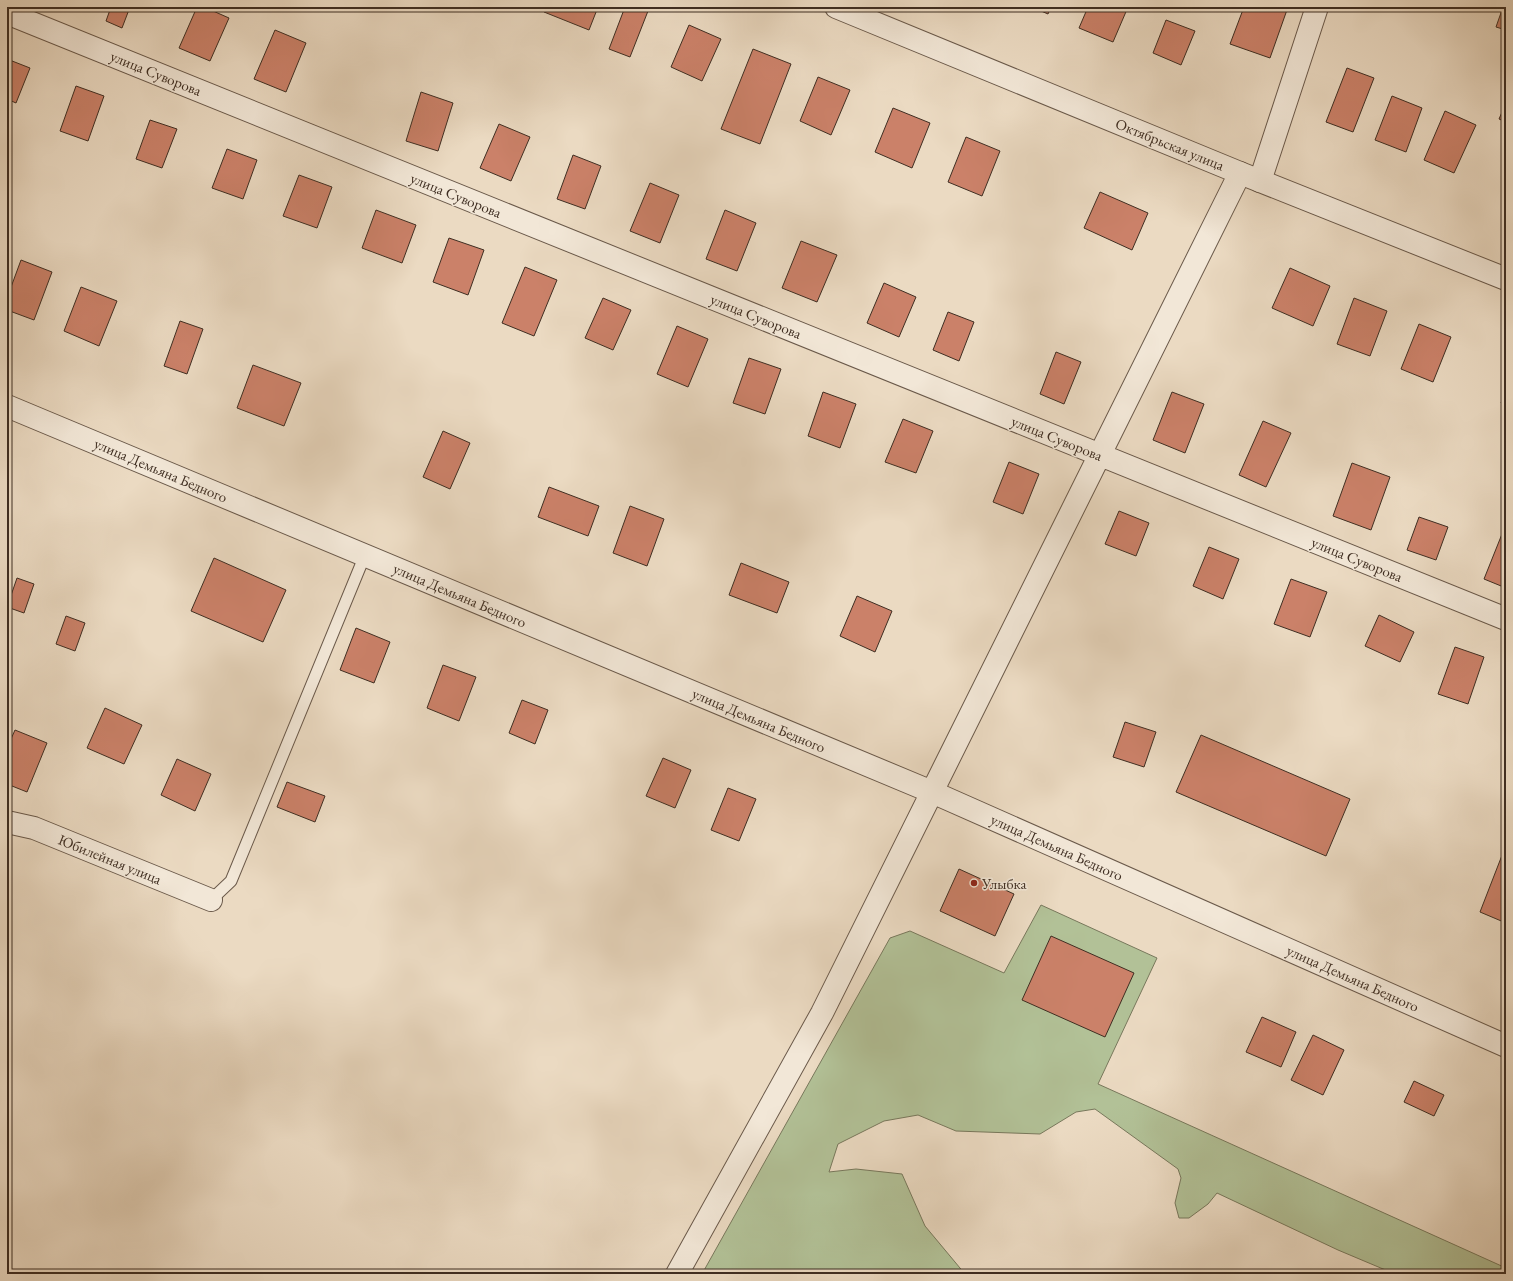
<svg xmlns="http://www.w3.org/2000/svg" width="1513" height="1281" font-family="'EB Garamond',serif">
  <rect width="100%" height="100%" fill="#ebdac2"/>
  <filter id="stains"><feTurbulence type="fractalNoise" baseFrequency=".005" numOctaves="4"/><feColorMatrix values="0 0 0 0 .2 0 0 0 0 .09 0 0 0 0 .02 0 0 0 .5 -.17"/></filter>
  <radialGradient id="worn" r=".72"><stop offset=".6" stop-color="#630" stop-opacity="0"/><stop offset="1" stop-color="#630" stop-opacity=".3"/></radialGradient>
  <path fill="#b2c197" stroke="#78785c" d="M1041,905L1157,958L1098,1084L1506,1268V1274H1395L1338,1250L1217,1193L1208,1204L1189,1218H1179L1175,1203L1181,1178L1178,1169L1095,1109L1076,1112L1040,1134L956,1131L918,1115L884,1121L838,1144L829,1172L856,1169L902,1174L925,1226L965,1274H702L890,938L910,931L1004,973Z"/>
  <path fill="#cb8169" stroke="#3f2e22" d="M111,7H130L122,28L106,21Z
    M197,7H204L229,18L210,61L179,48Z
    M546,7H598L589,30L544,12Z
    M625,7H638L648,11L630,57L609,49Z
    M1032,7H1051L1048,14Z
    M1088,7H1128L1113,42L1079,28Z
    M1244,7H1288L1270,58L1230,44Z
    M1503,7H1506V30L1496,27Z
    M1166,20L1195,31L1181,65L1153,53Z
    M689,25L721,39L702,81L671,67Z
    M275,30L306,43L286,92L254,79Z
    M753,49L791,64L760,144L721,129Z
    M7,59L30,68L16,103L7,99Z
    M1347,68L1374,78L1353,132L1326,122Z
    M818,77L850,90L831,135L800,121Z
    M76,86L104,96L88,141L60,131Z
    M421,92L453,103L438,151L406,141Z
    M1392,96L1422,108L1406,152L1375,140Z
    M1506,103V122L1499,119Z
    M893,108L930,123L912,168L875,152Z
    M1445,111L1476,125L1454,173L1424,160Z
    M150,120L177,129L162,168L136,159Z
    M499,124L530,137L511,181L480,168Z
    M966,137L1000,151L982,196L948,182Z
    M227,149L257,160L243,199L212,188Z
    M573,155L601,166L585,209L557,199Z
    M299,175L332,187L317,228L283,216Z
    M650,183L679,195L660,243L630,231Z
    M1100,192L1148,213L1132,250L1084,228Z
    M376,210L416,225L402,263L362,248Z
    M725,210L756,223L737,271L706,259Z
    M449,238L484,250L468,295L433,282Z
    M801,241L837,255L817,302L782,288Z
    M21,260L52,272L34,320L7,310V298Z
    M525,267L557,280L534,336L502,323Z
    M1290,268L1330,286L1313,326L1272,308Z
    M884,283L916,297L899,337L867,323Z
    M81,287L117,301L99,346L64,331Z
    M603,298L631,310L613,350L585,338Z
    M1354,298L1387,311L1370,356L1337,344Z
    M948,312L974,322L959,361L933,350Z
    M180,321L203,329L187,374L164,366Z
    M1419,324L1451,337L1433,382L1401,369Z
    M677,326L708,339L688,387L657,374Z
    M1056,352L1081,362L1064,404L1040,394Z
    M749,358L781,369L765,414L733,403Z
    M253,365L301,383L284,426L237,408Z
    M1506,391V405L1501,403Z
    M823,392L856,404L840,448L808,436Z
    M1172,392L1204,404L1185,453L1153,440Z
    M903,419L933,431L916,473L885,462Z
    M1263,421L1291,433L1266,487L1239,475Z
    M443,431L470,443L450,489L423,477Z
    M1009,462L1039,474L1023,514L993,502Z
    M1352,463L1390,477L1371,530L1333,516Z
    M7,479L10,480L7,490Z
    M549,487L599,506L588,536L538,517Z
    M630,506L664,519L647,566L613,553Z
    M1119,511L1149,523L1136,556L1105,544Z
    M1419,517L1448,527L1436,560L1407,550Z
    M1502,534L1506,536V588L1484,579Z
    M1209,547L1239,559L1223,599L1193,586Z
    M214,558L286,590L263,642L191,611Z
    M741,563L789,582L777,613L729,595Z
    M17,578L34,584L24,613L7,607Z
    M1291,579L1327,592L1310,637L1274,624Z
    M857,596L892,611L875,652L840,636Z
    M1379,615L1414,632L1400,662L1365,646Z
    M66,616L85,623L75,651L56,644Z
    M356,628L390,642L374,683L340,670Z
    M1455,647L1484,657L1468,704L1438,694Z
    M443,665L476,677L459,721L427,708Z
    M522,700L548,710L535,744L509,733Z
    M105,708L142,725L124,764L87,748Z
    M1125,722L1156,732L1144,767L1113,757Z
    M15,730L47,743L27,792L7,784V748Z
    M1201,735L1350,799L1326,856L1176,792Z
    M663,758L691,770L675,808L646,796Z
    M177,759L211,774L195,811L161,795Z
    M287,782L325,796L315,822L277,807Z
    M728,788L756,799L739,841L711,830Z
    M1506,845V923L1480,912Z
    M959,869L1014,894L995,936L940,911Z
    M1051,936L1134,973L1105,1037L1022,1000Z
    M1262,1017L1296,1032L1281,1067L1246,1052Z
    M1313,1035L1344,1050L1323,1095L1291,1080Z
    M1414,1081L1444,1095L1434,1116L1404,1102Z"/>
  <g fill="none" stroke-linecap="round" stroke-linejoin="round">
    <g stroke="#6a594a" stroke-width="13">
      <path id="service" d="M211,900L231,881L365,555"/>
    </g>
    <g stroke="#6a594a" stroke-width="24">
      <path id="minor" d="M7,13L1506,619
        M1260,181L1317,7
        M7,406L932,792L1506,1046
        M7,822L34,828L211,900
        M677,1274L822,1013L1240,173"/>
    </g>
    <g stroke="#6a594a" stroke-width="24">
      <path id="tertiary" d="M836,7L1240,173L1506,279"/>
    </g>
    <use href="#service" stroke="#f2e7d7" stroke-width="11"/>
    <use href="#minor" stroke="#f2e7d7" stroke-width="22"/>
    <use href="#tertiary" stroke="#f2e7d7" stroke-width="22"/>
  </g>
  <circle fill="#8f2418" stroke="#f2e7d7" stroke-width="1.5" cx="974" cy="883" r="4"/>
  <g text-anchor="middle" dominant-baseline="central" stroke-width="3" stroke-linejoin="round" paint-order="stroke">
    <g font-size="15" fill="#3f2e22" stroke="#f2e7d7">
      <text transform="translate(156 73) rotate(22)">улица Суворова</text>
      <text transform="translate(1170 144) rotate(22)">Октябрьская улица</text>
      <text transform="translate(456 195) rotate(22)">улица Суворова</text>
      <text transform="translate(756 316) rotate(22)">улица Суворова</text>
      <text transform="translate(1057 438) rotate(22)">улица Суворова</text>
      <text transform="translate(161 470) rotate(23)">улица Демьяна Бедного</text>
      <text transform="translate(1357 559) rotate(22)">улица Суворова</text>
      <text transform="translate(460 595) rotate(23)">улица Демьяна Бедного</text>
      <text transform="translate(759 720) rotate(23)">улица Демьяна Бедного</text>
      <text transform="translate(1057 847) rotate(24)">улица Демьяна Бедного</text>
      <text transform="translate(110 859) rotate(22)">Юбилейная улица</text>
      <text transform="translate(1353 978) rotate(24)">улица Демьяна Бедного</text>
    </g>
    <g font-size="15" fill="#3f2e22" stroke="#f2e7d7" text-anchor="start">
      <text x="982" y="883">Улыбка</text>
    </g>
  </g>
  <rect width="1513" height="1281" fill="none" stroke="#ebdac2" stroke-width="24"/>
  <rect x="8" y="8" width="1497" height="1265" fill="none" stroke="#3f2e22" stroke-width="2"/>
  <rect x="12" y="12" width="1489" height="1257" fill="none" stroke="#3f2e22"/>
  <rect width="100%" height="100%" filter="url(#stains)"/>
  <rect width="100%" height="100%" fill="url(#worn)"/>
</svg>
